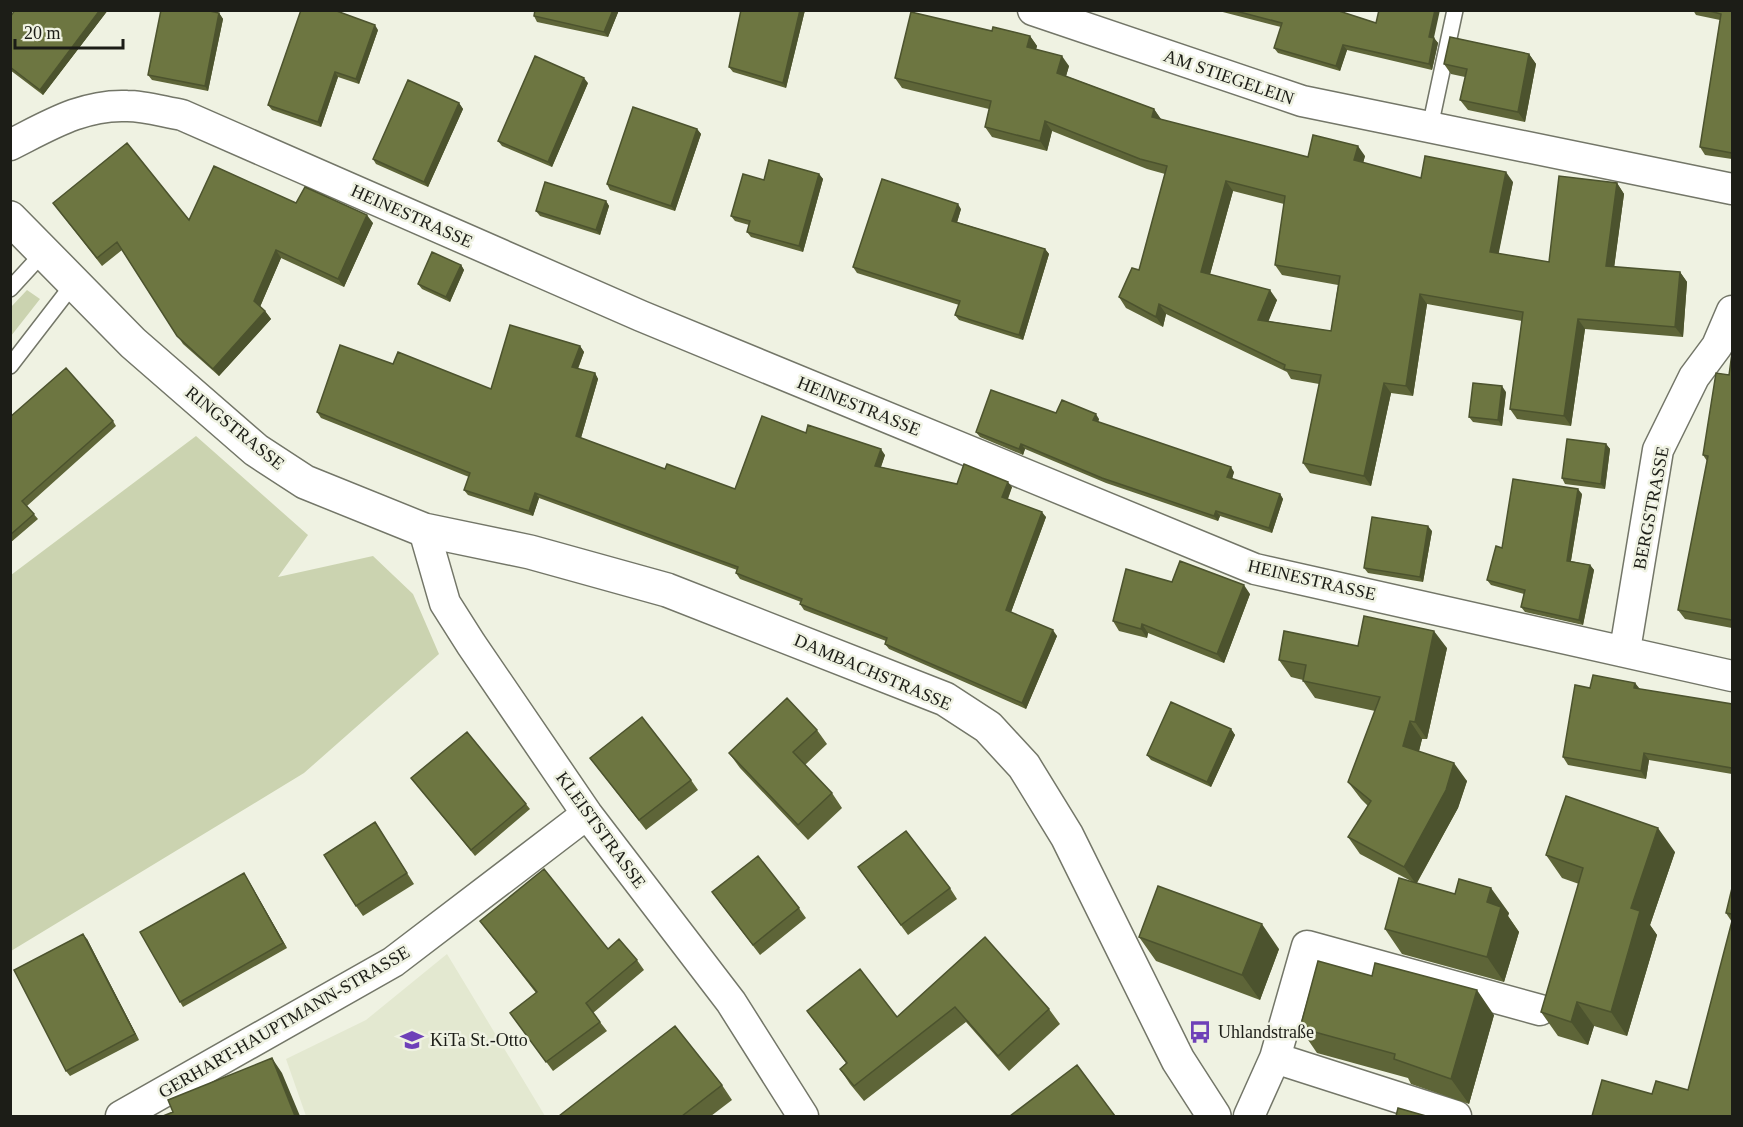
<svg xmlns="http://www.w3.org/2000/svg" width="1743" height="1127" font-family="'Times New Roman',serif">
  <rect width="100%" height="100%" fill="#eff2e2"/>
  <path fill="#e3e8d0" d="M447,954L545,1116H306L286,1059L366,1020Z"/>
  <path fill="#cbd3b0" d="M27,290L40,299L11,336V307Z
    M196,436L308,535L278,577L373,556L413,594L439,654L304,773L11,951V575Z"/>
  <g fill="none" stroke-linecap="round" stroke-linejoin="round">
    <g stroke="#737668" stroke-width="18">
      <path id="lane" d="M1430,127L1455,10
        M10,289L44,252
        M10,366L74,283"/>
    </g>
    <g stroke="#737668" stroke-width="33">
      <path id="street" d="M1033,10L1302,101L1732,189
        M10,145C48,126 83,104 127,106C145,106 164,112 182,115L641,316L1255,569L1732,676
        M424,530L445,603L471,644L587,814L731,1002L803,1116
        M1625,650L1658,450L1694,377L1717,346L1732,311
        M1275,1058L1456,1116
        M121,1116L393,962L587,814
        M1249,1116L1275,1058L1307,946L1540,1010"/>
    </g>
    <g stroke="#737668" stroke-width="36">
      <path id="secondary" d="M10,218L133,343L256,450L305,482L424,530L530,552L667,590L945,699L988,727L1024,766L1067,836L1178,1060L1214,1116"/>
    </g>
    <use href="#lane" stroke="#fff" stroke-width="15"/>
    <use href="#street" stroke="#fff" stroke-width="30"/>
    <use href="#secondary" stroke="#fff" stroke-width="33"/>
  </g>
  <path fill="#5e6538" fill-rule="evenodd" d="M15,10H108L43,95L10,70V17Z
    M535,10H619L608,37L537,22L534,16Z
    M741,10H805L786,88L733,72L729,67Z
    M1215,10H1336L1376,23L1434,38L1438,43L1432,70L1347,50L1340,71L1278,53L1274,48L1281,27Z
    M1693,10H1732V159L1705,155L1700,147L1720,20L1696,15Z
    M219,13L223,19L208,91L152,80L148,75Z
    M378,30L359,84L338,77L321,127L272,110L268,105Z
    M992,31L1030,36L1037,46L1036,49L1069,66L1066,76L1154,109L1161,120L1308,157L1365,156L1363,163L1421,178L1513,182L1498,254L1549,262L1617,183L1624,194L1614,267L1680,272L1687,282L1683,337L1585,329L1571,426L1517,419L1510,409L1522,321L1427,304L1413,396L1391,393L1371,486L1310,473L1303,463L1319,384L1291,379L1287,372L1166,314L1163,327L1126,308L1119,297L1139,270L1165,174L1147,169L1052,131L1047,151L992,137L985,127L989,109L902,88L895,78ZM1233,191L1284,204L1275,265L1282,275L1338,285L1331,331L1268,321L1277,300L1210,274Z
    M1529,54L1536,64L1525,122L1468,110L1460,100L1465,77L1451,74L1444,64Z
    M588,83L552,167L502,146L498,141Z
    M459,103L463,109L428,187L376,164L373,159Z
    M697,129L701,134L675,211L610,190L607,184Z
    M819,174L823,179L803,252L751,237L747,232L749,225L735,221L731,216Z
    M606,201L609,206L600,235L540,216L536,211Z
    M53,203L189,220L296,203L373,223L344,287L281,258L260,307L265,311L271,319L219,376L183,344L122,250L102,266Z
    M961,209L957,222L1045,249L1049,254L1023,340L959,320L955,315L959,305L857,273L853,267Z
    M461,265L464,270L450,302L422,289L418,284Z
    M580,346L584,352L578,369L595,373L598,379L581,438L665,469L735,489L806,433L885,455L881,467L957,484L1012,487L1008,499L1046,517L1011,612L1057,636L1026,709L889,649L885,644L886,641L804,610L800,604L801,602L740,579L736,573L737,570L539,498L533,516L468,495L464,490L469,477L321,418L317,412L393,364L491,389Z
    M1732,353V628L1685,619L1678,610L1707,461L1703,455L1729,375Z
    M1506,392L1502,426L1473,422L1469,417Z
    M1056,413L1099,419L1098,422L1234,472L1232,479L1280,494L1283,499L1272,533L1220,516L1218,521L1106,483L1025,449L1023,455L980,437L976,432Z
    M10,417L113,421L116,426L27,506L38,519L10,543Z
    M1606,444L1610,449L1605,489L1565,484L1562,478Z
    M1582,494L1571,561L1590,565L1594,570L1583,625L1525,612L1521,607L1524,594L1491,585L1487,580L1502,548Z
    M1432,531L1423,582L1368,573L1364,568Z
    M1172,582L1250,594L1224,663L1148,633L1147,638L1119,631L1113,621Z
    M1358,646L1447,648L1427,739H1422L1419,751L1467,781L1458,808L1417,883L1509,913L1508,916L1519,932L1504,982L1402,954L1385,929L1411,881L1360,854L1348,837L1368,806L1361,799L1348,782L1375,711L1315,698L1303,681V680L1291,677L1279,660Z
    M1635,683L1640,689L1732,704V774L1649,760L1646,779L1568,765L1563,757Z
    M1231,729L1235,735L1211,787L1151,760L1147,755Z
    M817,730L827,744L805,765L832,793L842,808L808,840L740,768L729,753Z
    M590,758L691,780L698,790L646,830Z
    M411,778L526,804L530,809L475,856Z
    M375,822L414,884L363,916L356,906Z
    M1675,852L1650,925L1657,935L1627,1036L1594,1026L1588,1045L1558,1036L1541,1012L1579,884L1562,878L1546,855Z
    M865,877L950,888L957,899L908,935Z
    M247,878L287,948L183,1007L180,1002Z
    M1732,888V1116L1652,1094L1688,1090L1732,922L1726,913Z
    M712,892L799,908L806,918L760,955Z
    M480,921L608,949L637,960L644,970L593,1013L607,1031L553,1071L510,1013L536,993Z
    M985,937L1049,1009L1060,1024L1009,1071L966,1022L864,1101L850,1084L840,1069L846,1063L807,1011L897,1017Z
    M1139,937L1279,949L1260,1000L1156,961Z
    M87,939L139,1040L70,1076L66,1071Z
    M1494,1015L1469,1104L1411,1084L1408,1078L1317,1053L1300,1028Z
    M722,1085L732,1100L711,1116H559Z"/>
  <path fill="#4c532e" d="M100,10H108L43,95L40,90Z
    M613,10H619L608,37L604,32Z
    M800,10H805L786,88L783,83Z
    M1435,10H1440L1433,42L1429,37Z
    M219,13L223,19L208,91L205,86Z
    M375,25L378,30L359,84L356,79Z
    M1030,36L1037,46L1034,57L1027,47Z
    M1434,38L1438,43L1432,70L1429,64Z
    M1343,45L1347,50L1340,71L1336,66Z
    M1529,54L1536,64L1525,122L1518,112Z
    M1062,56L1069,66L1064,83L1057,73Z
    M335,72L338,77L321,127L318,122Z
    M584,78L588,83L552,167L548,162Z
    M459,103L463,109L428,187L424,182Z
    M1154,109L1161,119L1159,127L1152,117Z
    M1045,121L1052,131L1047,151L1040,141Z
    M697,129L701,134L675,211L671,206Z
    M1358,146L1365,156L1361,170L1354,160Z
    M1506,172L1513,182L1497,262L1490,252Z
    M819,174L823,179L803,252L799,246Z
    M1226,181L1233,191L1208,282L1201,272Z
    M1617,183L1624,194L1613,276L1606,266Z
    M606,201L609,206L600,235L596,230Z
    M958,204L961,209L956,226L952,221Z
    M367,215L373,223L344,287L338,279Z
    M1045,249L1049,254L1023,340L1019,335Z
    M276,250L281,258L259,309L254,301Z
    M461,265L464,270L450,302L446,297Z
    M1680,272L1687,282L1683,337L1675,327Z
    M1270,290L1277,300L1265,330L1258,320Z
    M1420,294L1427,304L1413,396L1406,386Z
    M1159,304L1166,314L1163,327L1156,317Z
    M265,311L271,319L219,376L213,369Z
    M1578,319L1585,329L1571,426L1564,416Z
    M580,346L584,352L576,373L572,367Z
    M595,373L598,379L580,441L576,436Z
    M1384,383L1391,393L1371,486L1364,476Z
    M1502,386L1506,392L1502,426L1498,420Z
    M1096,414L1099,419L1097,425L1093,420Z
    M1021,444L1025,449L1023,455L1019,449Z
    M1606,444L1610,449L1605,489L1601,484Z
    M881,449L885,455L879,472L875,466Z
    M1231,467L1234,472L1231,482L1227,477Z
    M1008,482L1012,487L1006,503L1002,497Z
    M1578,489L1582,494L1570,566L1567,561Z
    M535,493L539,498L533,516L529,511Z
    M1280,494L1283,499L1272,533L1269,528Z
    M1216,511L1220,516L1218,521L1214,516Z
    M1042,512L1046,517L1010,615L1006,610Z
    M1428,526L1432,531L1423,582L1420,577Z
    M1590,565L1594,570L1583,625L1579,620Z
    M1244,585L1250,594L1224,663L1217,654Z
    M1142,624L1148,633L1147,638L1141,629Z
    M1053,630L1057,636L1026,709L1022,703Z
    M1434,631L1447,648L1427,739L1415,722Z
    M1635,683L1640,690L1634,688Z
    M1410,721L1422,739L1416,763L1403,746Z
    M1231,729L1235,735L1211,787L1207,782Z
    M1644,753L1649,760L1646,779L1641,771Z
    M1454,763L1467,781L1458,808L1416,884L1404,867Z
    M1658,828L1675,852L1650,925L1657,935L1627,1036L1611,1012L1631,908Z
    M244,873L247,878L287,948L283,943Z
    M1491,888L1509,913L1508,916L1519,932L1504,982L1487,957V902Z
    M1262,924L1279,949L1260,1000L1242,975Z
    M83,934L87,939L139,1040L135,1034Z
    M1477,990L1494,1015L1469,1104L1451,1079Z
    M1577,1002L1594,1026L1588,1045L1571,1022Z
    M272,1058L282,1073L300,1116H295Z"/>
  <path fill="#6d7641" stroke="#4c532e" stroke-width="1.5" fill-rule="evenodd" d="M15,10H100L40,90L10,67V17Z
    M161,10H205L219,13L205,86L148,75Z
    M301,10H334L375,25L356,79L335,72L318,122L268,105Z
    M535,10H613L604,32L534,16Z
    M741,10H800L783,83L729,67Z
    M1232,10H1336L1376,23L1379,10H1435L1429,37L1434,38L1429,64L1343,45L1336,66L1274,48L1282,23Z
    M1706,10H1732V153L1700,147L1721,14Z
    M911,12L992,31L993,27L1030,36L1027,47L1062,56L1057,73L1154,109L1152,117L1308,157L1313,135L1358,146L1354,160L1421,178L1425,156L1506,172L1490,252L1549,262L1559,176L1617,183L1606,266L1680,272L1675,327L1578,319L1564,416L1510,409L1523,312L1420,294L1406,386L1384,383L1364,476L1303,463L1321,375L1284,369L1285,365L1159,304L1156,317L1119,297L1132,268L1139,270L1167,166L1140,159L1045,121L1040,141L985,127L991,101L895,78ZM1226,181L1285,196L1275,265L1340,276L1331,331L1258,320L1270,290L1201,272Z
    M1450,37L1529,54L1518,112L1460,100L1467,69L1444,64Z
    M535,56L584,78L548,162L498,141Z
    M408,80L459,103L424,182L373,159Z
    M633,107L697,129L671,206L607,184Z
    M127,143L189,220L214,166L296,203L305,187L367,215L338,279L276,250L254,301L265,311L213,369L177,336L117,242L97,258L53,203Z
    M769,160L819,174L799,246L747,232L750,221L731,216L743,174L764,180Z
    M882,179L958,204L952,221L1045,249L1019,335L955,315L960,301L853,267Z
    M545,182L606,201L596,230L536,211Z
    M432,252L461,265L446,297L418,284Z
    M510,325L580,346L572,367L595,373L576,436L665,469L667,464L735,489L762,416L806,433L808,425L881,449L875,466L957,484L964,464L1008,482L1002,497L1042,512L1006,610L1053,630L1022,703L885,644L887,638L800,604L802,599L736,573L738,567L535,493L529,511L464,490L470,473L317,412L340,345L393,364L398,352L491,389Z
    M1732,353V620L1678,610L1708,456L1703,455L1716,373L1729,375Z
    M66,368L113,421L22,501L34,514L10,535V417Z
    M1473,383L1502,386L1498,420L1469,417Z
    M991,390L1056,413L1062,400L1096,414L1093,420L1231,467L1227,477L1280,494L1269,528L1216,511L1214,516L1102,478L1021,444L1019,449L976,432Z
    M1567,439L1606,444L1601,484L1562,478Z
    M1513,479L1578,489L1567,561L1590,565L1579,620L1521,607L1525,590L1487,580L1496,546L1502,548Z
    M1372,517L1428,526L1420,577L1364,568Z
    M1180,561L1244,585L1217,654L1142,624L1141,629L1113,621L1126,569L1172,582Z
    M1364,616L1434,631L1415,722L1410,721L1403,746L1454,763L1446,790L1404,867L1348,837L1371,801L1348,782L1380,697L1303,681L1306,665L1279,660L1284,631L1358,646Z
    M1593,675L1635,683L1634,688L1732,704V768L1644,753L1641,771L1563,757L1575,685L1590,688Z
    M787,698L817,730L793,752L832,793L798,825L729,753Z
    M1171,702L1231,729L1207,782L1147,755Z
    M642,717L691,780L639,820L590,758Z
    M467,732L526,804L471,850L411,778Z
    M1566,796L1658,828L1631,908L1640,911L1611,1012L1577,1002L1571,1022L1541,1012L1583,868L1546,855Z
    M375,822L407,873L356,906L324,855Z
    M906,831L950,888L901,925L858,867Z
    M758,856L799,908L753,945L712,892Z
    M544,869L608,949L619,939L637,960L586,1003L600,1022L546,1062L510,1013L537,992L480,921Z
    M244,873L283,943L180,1002L140,932Z
    M1399,878L1455,894L1459,879L1491,888L1487,902L1501,907L1487,957L1385,929Z
    M1158,886L1262,924L1242,975L1139,937Z
    M1732,888V914L1726,913Z
    M1732,921V1116H1592L1602,1080L1652,1094L1656,1081L1688,1090Z
    M83,934L135,1034L66,1071L14,970Z
    M985,937L1049,1009L998,1056L955,1007L854,1086L840,1069L847,1063L807,1011L860,969L897,1017Z
    M1318,961L1372,976L1375,963L1477,990L1451,1079L1394,1059L1395,1054L1300,1028Z
    M675,1026L722,1085L682,1116H559Z
    M272,1058L295,1116H163L173,1112L168,1100Z
    M1077,1065L1115,1116H1010Z
    M1398,1108L1426,1116H1396Z"/>
  <defs>
    <g id="bus-bare" transform="scale(1.8)"><path d="M-5-6H5V4H4V6H2V4H-2V6H-4V4H-5ZM-3.5-4V0h7V-4ZM-3.5 1.2v1.5H-2V1.2ZM2 1.2v1.5H3.5V1.2Z" fill="#6e40b8" stroke="#eff2e2" stroke-width="2.5" paint-order="stroke"/></g>
    <g id="school-bare" transform="scale(1.8)"><path d="M0-5L7-2L0 1L-7-2ZM-4 1L0 2.5L4 1V4Q0 6-4 4Z" fill="#6e40b8" stroke="#eff2e2" stroke-width="2.5" paint-order="stroke"/></g>
  </defs>
  <g fill-rule="evenodd">
    <use href="#bus-bare" x="1200" y="1032"/>
    <use href="#school-bare" x="412" y="1040"/>
  </g>
  <g text-anchor="middle" dominant-baseline="central" stroke-width="5" stroke-linejoin="round" paint-order="stroke">
    <g font-size="18" fill="#1c1d17" stroke="#eff2e2">
      <text transform="translate(1229 77) rotate(19)">AM STIEGELEIN</text>
      <text transform="translate(412 216) rotate(24)">HEINESTRASSE</text>
      <text transform="translate(859 406) rotate(22)">HEINESTRASSE</text>
      <text transform="translate(235 428) rotate(39)">RINGSTRASSE</text>
      <text transform="translate(1651 508) rotate(-79)">BERGSTRASSE</text>
      <text transform="translate(1312 580) rotate(13)">HEINESTRASSE</text>
      <text transform="translate(873 672) rotate(23)">DAMBACHSTRASSE</text>
      <text transform="translate(601 830) rotate(54)">KLEISTSTRASSE</text>
      <text transform="translate(284 1022) rotate(-30)">GERHART-HAUPTMANN-STRASSE</text>
    </g>
    <g font-size="18" fill="#1c1d17" stroke="#eff2e2" text-anchor="start">
      <text x="1218" y="1032">Uhlandstraße</text>
      <text x="430" y="1040">KiTa St.-Otto</text>
    </g>
  </g>
  <rect width="1743" height="1127" fill="none" stroke="#1c1d17" stroke-width="24"/>
  <path d="M15 39v9h108v-9" fill="none" stroke="#1c1d17" stroke-width="3"/>
  <text x="24" y="39" font-size="18" fill="#1c1d17" stroke="#eff2e2" stroke-width="4.5" paint-order="stroke">20 m</text>
</svg>
